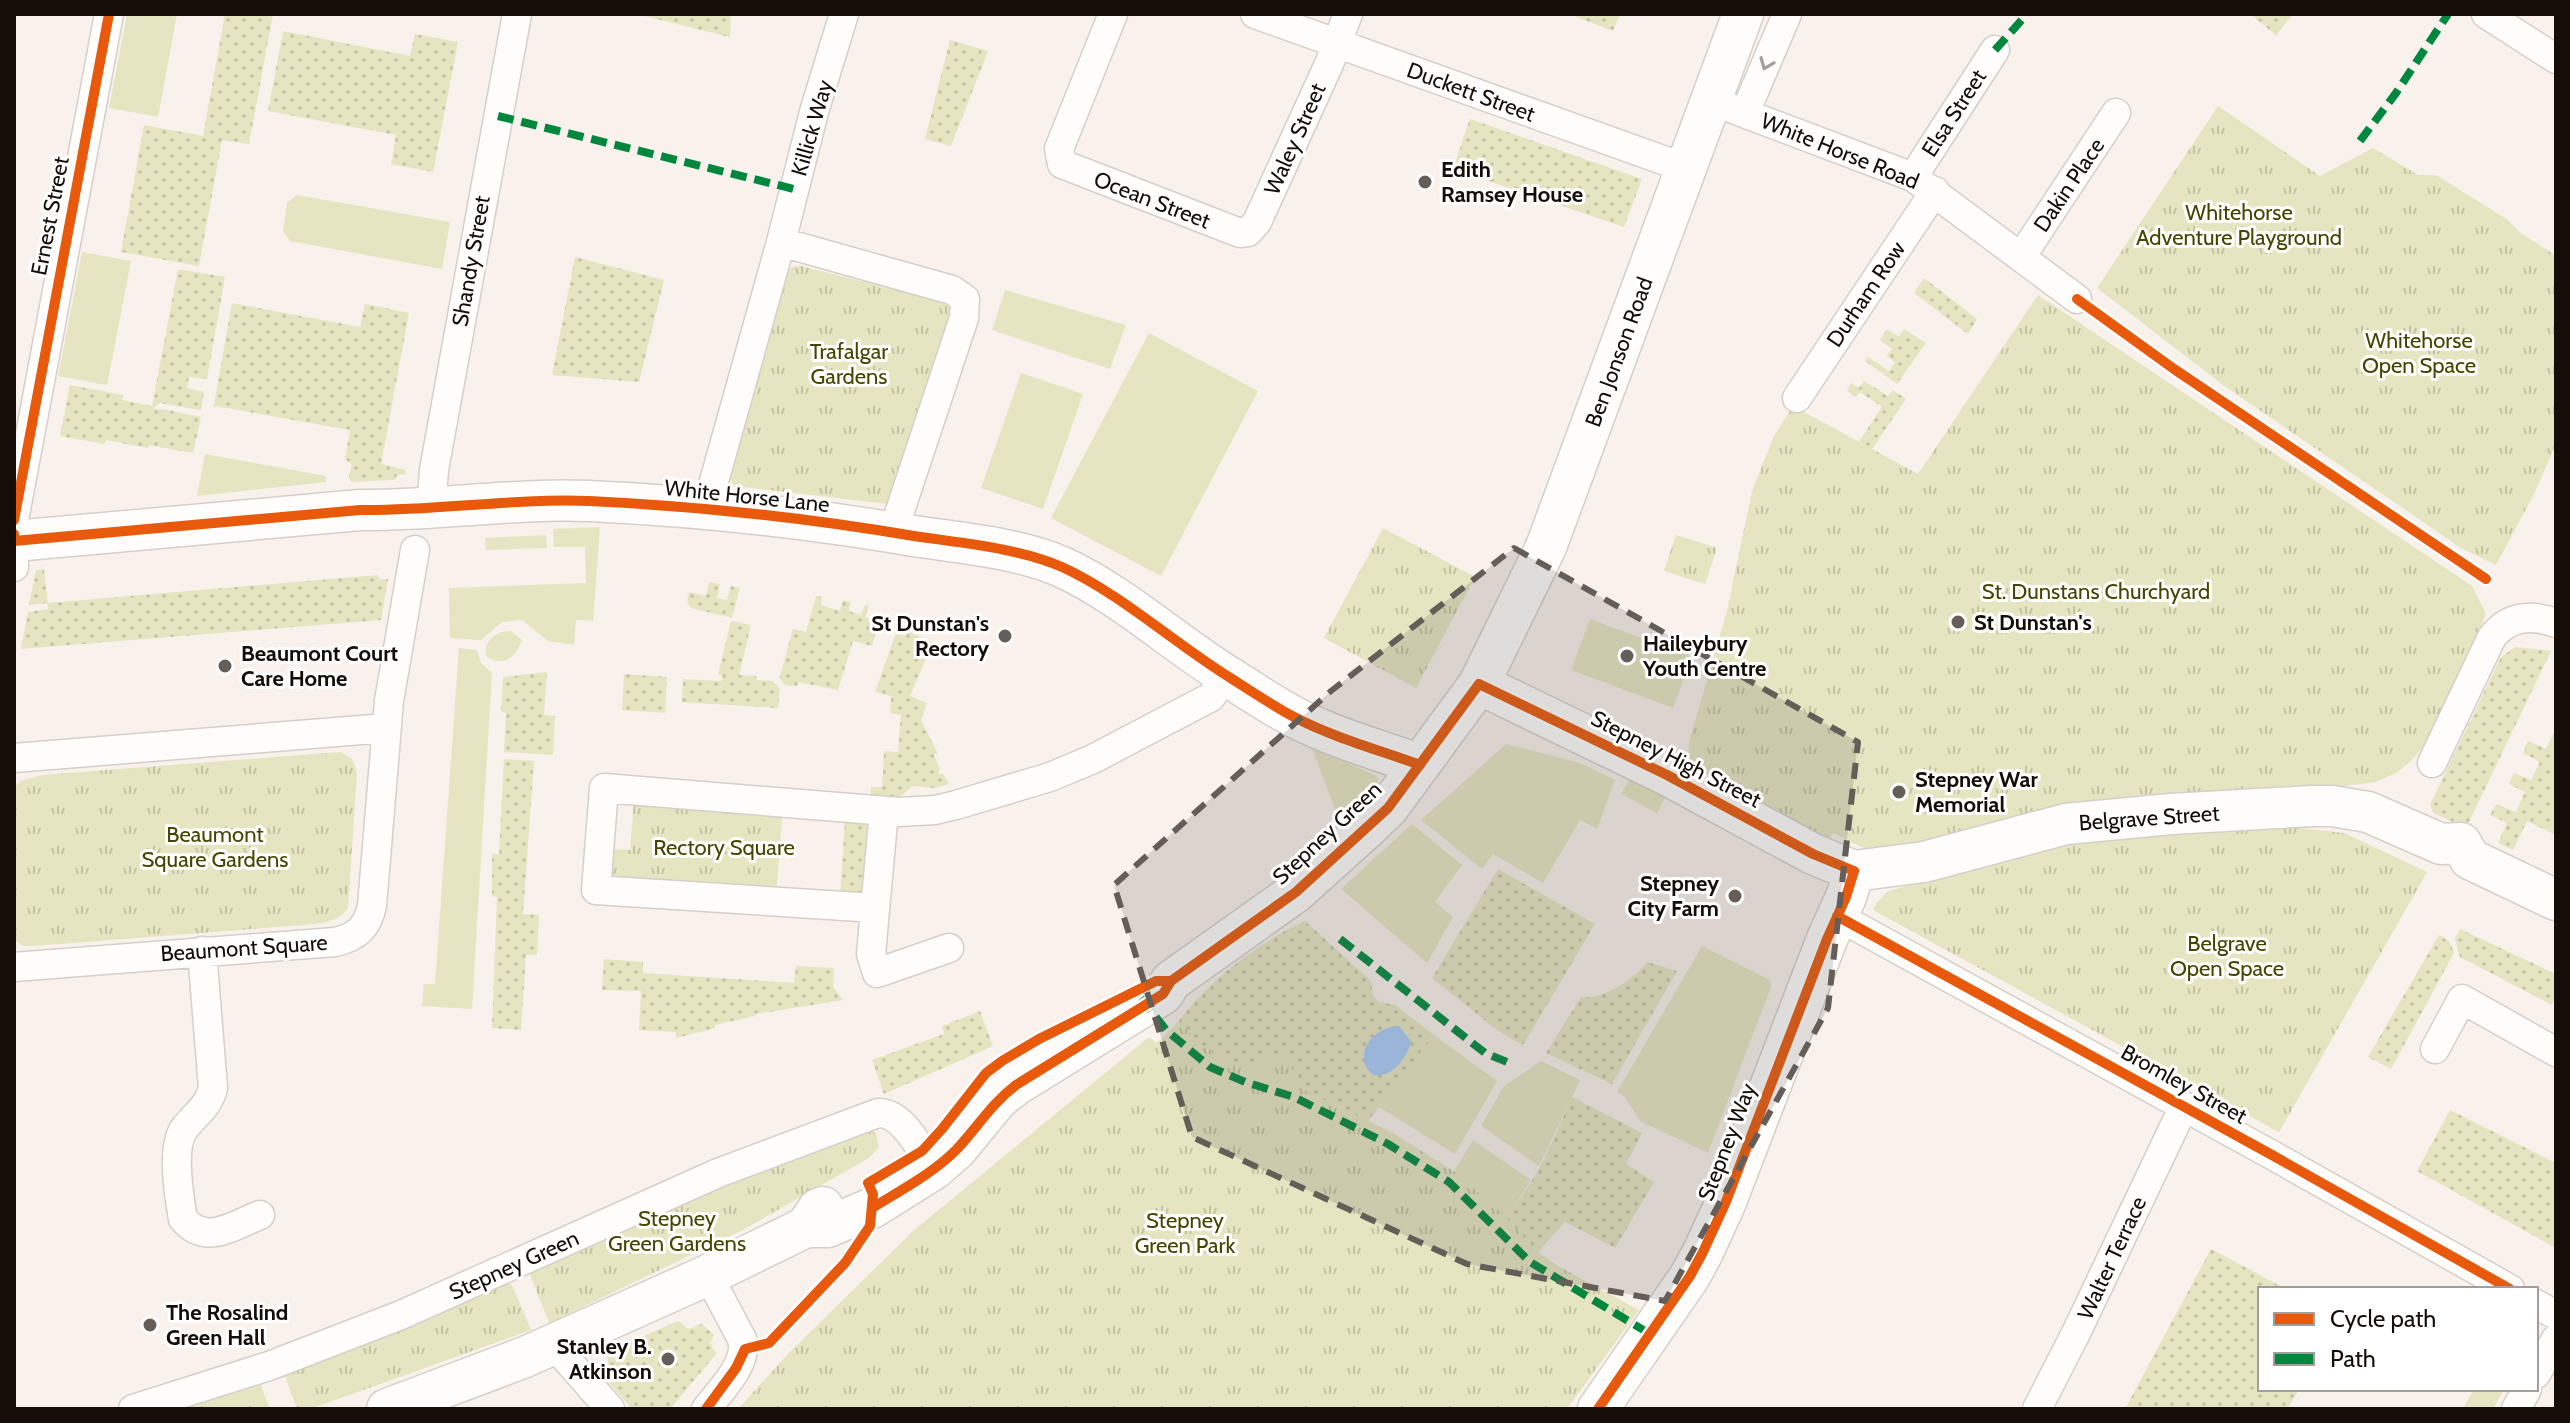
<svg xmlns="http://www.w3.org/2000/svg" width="2570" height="1423" font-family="Cabin,sans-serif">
  <defs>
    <pattern id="park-tufts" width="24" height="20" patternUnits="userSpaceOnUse" patternTransform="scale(2)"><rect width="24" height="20" fill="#e6e5c1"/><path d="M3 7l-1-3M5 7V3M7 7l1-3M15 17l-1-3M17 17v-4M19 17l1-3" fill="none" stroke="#c4c3a4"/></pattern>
    <pattern id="garden-dots" width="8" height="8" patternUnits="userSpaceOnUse" patternTransform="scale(2)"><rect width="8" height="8" fill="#e6e5c1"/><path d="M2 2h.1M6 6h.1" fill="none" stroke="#c4c3a4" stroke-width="1.8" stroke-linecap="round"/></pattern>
  </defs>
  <rect width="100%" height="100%" fill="#f8f1ec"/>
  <path fill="#e6e5c1" d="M127,14H177L158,117L109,108Z
    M297,195L450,222L442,269L290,241L283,231L287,203Z
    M82,252L131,261L107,385L58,376Z
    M1005,290L1126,325L1110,369L992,330Z
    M1149,333L1258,391L1161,576L1051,518Z
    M1021,373L1083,394L1043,509L981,488Z
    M205,454L326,476V482L197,496Z
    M600,527L593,621L576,620L574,645L548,641L522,620L502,622L481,640L450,638L449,588L586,583L585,547H554L553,529Z
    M546,535L547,548L486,550L485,538Z
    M1590,619L1692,657L1673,708L1571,670Z
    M511,631L522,640C516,657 503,668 486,656C483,640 497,631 511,631Z
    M459,648L477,650L481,663L492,673L472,1009L422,1006L424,984H435Z
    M1506,744L1580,763L1615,780L1597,829L1580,820L1543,883L1493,854L1482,869L1421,820Z
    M1312,748L1377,776L1378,784L1340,822Z
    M1629,780L1665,798L1657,813L1621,794Z
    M1412,824L1462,865L1435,902L1453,917L1427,963L1341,889Z
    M1702,946L1770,980L1771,987L1708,1153L1640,1121L1625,1097L1617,1092Z
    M1434,1035L1497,1081L1455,1154L1379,1107Z
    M1541,1061L1580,1080L1539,1166L1481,1126L1504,1086Z
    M1473,1140L1531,1180L1514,1206L1505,1216L1454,1171Z
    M2474,1389H2504L2493,1409H2463Z"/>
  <path fill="url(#park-tufts)" d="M2218,106L2320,176L2373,148L2418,175H2436L2508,220L2518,231L2556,256V444L2533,496L2496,565L2461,548L2223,385L2097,288Z
    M801,266L955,305L888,504L734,486L729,479L788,272L792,267Z
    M2038,295L2472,586L2486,614L2432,736L2413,759L2398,772L2376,782L2239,799L1935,848L1870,851L1833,833L1828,842L1693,765L1688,755L1689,742L1727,611L1752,491L1774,436L1793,406L1918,474Z
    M1383,528L1475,577L1416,688L1324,638Z
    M1676,535L1717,548L1705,584L1664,571Z
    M341,752L352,759L357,773L348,908C337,923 321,923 304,925L33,946H23L14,940V788L20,781L42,775Z
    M634,800L775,809L782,819L777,885L771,892L613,881L609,876L612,849L630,850Z
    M2273,825L2344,833L2427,872L2279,1132L1873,910L1878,901L1889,891L2068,839Z
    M1178,1022C1196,1037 1229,1070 1255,1062C1267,1059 1273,1053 1286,1058L1305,1090L1393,1133L1455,1172L1503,1214L1538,1252L1558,1266L1639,1310L1567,1409H738L787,1355L913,1231L1149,1037L1157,1043Z
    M870,1129L876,1134L879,1147L869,1158L741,1231L549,1323L529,1272L670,1201Z
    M506,1282L512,1285L531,1330L310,1409H297L283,1371Z
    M259,1381L270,1409H167Z"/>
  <path fill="url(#garden-dots)" d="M225,14H273L249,144L222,140L199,266L121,252L144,125L203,136Z
    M636,14H731L730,37Z
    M1569,14H1620L1613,31Z
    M2250,14H2293L2276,35Z
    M283,31L410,56L415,34L458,42L433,172L391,164L396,135L268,111Z
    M950,40L988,51L951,146L925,139Z
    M1470,119L1642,179L1624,227L1453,169Z
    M575,257L664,280L639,382L552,375Z
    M178,269L225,277L207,379L189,377L187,388L204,392L201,410L160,403L154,407L155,410L162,409L201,417L193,453L149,445L148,448L106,440L104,444L60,436L70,385L123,395L122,400L152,406Z
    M1924,278L1977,319L1968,334L1914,293Z
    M232,303L360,327L365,304L409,313L381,464L406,470L405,475L398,474L394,480L351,482L349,477L352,464L345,459L350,430L215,406L213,410Z
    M1887,329L1899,337L1904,329L1926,343L1897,384L1865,361L1868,357L1889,371L1895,362L1887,356L1892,349L1880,340Z
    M1864,381L1888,396L1893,390L1906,399L1872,449L1859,442L1882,407L1860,392L1856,397L1847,391L1851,383L1859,388Z
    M44,569L48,603L378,575L379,579H388L381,620L21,649L28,612L48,609L47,603L29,605L36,570Z
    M709,582L720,584L717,598L727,600L731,586L740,588L732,618L691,608L687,602L689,592L706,596Z
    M816,596L822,597L821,605L840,611L843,600L851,602L849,611L861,615L865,605H869L865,617L879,621L872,646L853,641L838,690L798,682L797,686L785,685L778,676H780L793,629L806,632Z
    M731,621L751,625L739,675L756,676L757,680L773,681L780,689L778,708L682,702L683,679L722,681V675H718Z
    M907,631L933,642L910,696L927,703L921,720L938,754H934L939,767V774H943L949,784L934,788L913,786L896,800L870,798L871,787H882L884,751L898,752L901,715L890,713L891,696L875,692L896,633L905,636Z
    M2516,647L2551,651L2466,828L2433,813L2430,805L2499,661L2502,656Z
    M547,672L544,715L555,716L553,755L504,752L506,713L501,712L503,677Z
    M624,674L667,677L665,713L622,710Z
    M2556,728V835L2527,821L2513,850L2498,843L2507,823L2490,815L2496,804L2516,812L2525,792L2509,784L2514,773L2531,780L2540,762L2523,753L2528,741L2546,749Z
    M504,759L534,761L523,914L539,915L537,955H526L521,1030L492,1028L497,897L492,896V854H499Z
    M845,820L866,821L872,829L868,892L859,899L840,897Z
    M1498,869L1595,924L1523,1045L1501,1033L1432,978Z
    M1305,921L1371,981L1373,995L1379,1002L1395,1005L1434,1035L1368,1121L1305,1090L1286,1058C1271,1052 1263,1062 1249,1064C1222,1069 1197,1038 1178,1022C1208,981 1259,942 1305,921Z
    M2460,929L2556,974V996L2552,1005L2460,957L2455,939Z
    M2439,935L2450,942L2454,953L2391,1069L2368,1057Z
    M604,959L643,962V973L794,983L796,966L834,968L833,987L843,1000L755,1014V1016L715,1025V1028L676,1038V1032L639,1030L641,991L602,990Z
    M1647,962L1677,971L1612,1084L1546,1053L1581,997C1603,1000 1635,979 1647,962Z
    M980,1011L993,1046L884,1094L872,1060L944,1034L942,1026Z
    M1572,1097L1642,1133L1626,1164L1654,1182L1615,1248L1565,1222L1538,1252L1505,1216C1537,1184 1554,1137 1572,1097Z
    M2450,1110L2556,1163V1248L2417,1171Z
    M2211,1249L2286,1289H2260V1389H2299L2288,1409H2125Z
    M678,1321L688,1329L702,1324L714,1335L710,1343L716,1354L670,1409H632L602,1375L608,1363L607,1352Z"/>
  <path fill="#a9cbf8" d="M1399,1026L1411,1041C1408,1057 1391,1079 1373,1075C1350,1055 1374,1026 1399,1026Z"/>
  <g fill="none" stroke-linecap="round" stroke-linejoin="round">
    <g stroke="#d6cfc9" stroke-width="31">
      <path id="street" d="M1113,14L1059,149L1062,164L1240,233L1248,232L1257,222L1329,64L1348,14
        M1255,14L1688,169
        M2486,14L2556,59
        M1712,101L1913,177L2077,299
        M1745,113L1787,14
        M1913,177L1995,50
        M781,242L814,112L844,14
        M2021,257L2116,113
        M1797,398L1935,191
        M431,508L434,470L517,14
        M706,510L781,242L952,290L965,299L964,318L893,532
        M14,520L109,14
        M14,534V567
        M14,758L386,728
        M2432,763L2492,637C2509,616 2531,614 2556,623
        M884,811L871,954L877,973L949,948
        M875,908L596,890L604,788L899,812L935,810L956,805L1050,777L1093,759L1211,697L1226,676
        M1837,916L2272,1155L2510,1289
        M202,951L213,1088C208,1108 195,1114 184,1129C171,1148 179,1196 183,1219C206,1246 232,1226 260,1215
        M14,967L335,942C357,937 367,928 372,906L389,701L415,550
        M2435,1049L2462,999L2556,1052
        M2536,1304L2556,1315
        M554,1345L610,1409
        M2536,1374L2556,1339
        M133,1409L269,1366L401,1315L718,1173L878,1113C903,1112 921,1151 934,1169
        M706,1409C720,1391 749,1363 742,1339L708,1275
        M2037,1409L2076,1333L2184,1106
        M2516,1409L2527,1389"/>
    </g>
    <g stroke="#d6cfc9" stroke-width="43">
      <path id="secondary" d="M14,541L360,510C436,511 513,498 589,501C697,506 808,518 914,536C961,543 1019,548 1062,567C1121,594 1174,643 1229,677C1251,691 1273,706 1296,718C1335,738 1379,750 1420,765
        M1479,684L1667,775L1813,854L1854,871L1924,862L2066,824L2171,814L2312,806H2332L2368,812L2441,844L2461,843L2470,859L2556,900
        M806,1227H828L872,1208L934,1169L956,1150L998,1099L1016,1085L1163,994L1171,981L1296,892L1367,828L1388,808L1479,684L1546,547L1743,14
        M387,1409L525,1357L708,1275L806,1227L818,1209L823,1207
        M1598,1409L1690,1276L1703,1252L1725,1204L1827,939L1846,897L1854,871"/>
    </g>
    <use href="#street" stroke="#fefdfc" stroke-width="28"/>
    <use href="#secondary" stroke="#fefdfc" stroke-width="40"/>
    <path stroke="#00873e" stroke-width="8" stroke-dasharray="16 8" stroke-linecap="butt" d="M1995,50L2027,14
      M498,116L794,189
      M2360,141L2396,93L2448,14
      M1340,939L1485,1053L1512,1064
      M1141,998L1166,1030L1210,1067L1245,1082L1294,1097L1388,1144L1449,1182L1530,1262L1650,1334"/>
    <g stroke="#fff" stroke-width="15">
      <path id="cycleway" d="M2077,299L2174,369L2486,579
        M14,520L109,14
        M14,534V541L360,510C436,511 513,498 589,501C697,506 808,518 914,536C961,543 1019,548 1062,567C1121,594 1174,643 1229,677C1251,691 1273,706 1296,718C1335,738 1379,750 1420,765
        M1837,916L2272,1155L2510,1289
        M872,1208C901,1190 932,1174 956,1150C977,1128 991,1104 1016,1085L1163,994L1171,981L1296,892L1388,808L1479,684L1667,775L1813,854L1854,871L1846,897L1827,939L1725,1204L1703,1252L1690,1276L1598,1409
        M706,1409L736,1368L745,1349L769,1343L845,1263L870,1226L873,1194L868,1183L922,1151L942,1129L986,1073L1002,1061L1039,1039L1156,981H1171"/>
    </g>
    <use href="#cycleway" stroke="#e8590c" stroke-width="10"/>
  </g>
  <defs><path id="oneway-chevron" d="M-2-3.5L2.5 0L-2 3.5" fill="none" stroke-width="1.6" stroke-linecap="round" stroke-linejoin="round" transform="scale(2)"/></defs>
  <use stroke="#a19d9a" href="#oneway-chevron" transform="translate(1766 64) rotate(112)"/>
  <path fill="#645d58" fill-opacity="0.2" stroke="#645d58" stroke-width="6" stroke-dasharray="16 10" stroke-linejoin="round" d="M1514,548L1858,742L1828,1008L1665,1301L1467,1264L1192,1137L1114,885L1331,691Z"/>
  <g fill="#645d58" stroke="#fff" stroke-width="3">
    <circle cx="1425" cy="182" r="8"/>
    <circle cx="1958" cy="622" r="8"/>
    <circle cx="1005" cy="636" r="8"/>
    <circle cx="1627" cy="656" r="8"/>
    <circle cx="225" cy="666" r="8"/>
    <circle cx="1899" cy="792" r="8"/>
    <circle cx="1735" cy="896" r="8"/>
    <circle cx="150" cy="1325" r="8"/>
    <circle cx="668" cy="1359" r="8"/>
  </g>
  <g text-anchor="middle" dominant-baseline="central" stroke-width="6" stroke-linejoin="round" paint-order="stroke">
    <g font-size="22" fill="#150e08" stroke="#fff">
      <text transform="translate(1471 92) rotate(20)">Duckett Street</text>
      <text transform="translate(1954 113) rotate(-57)">Elsa Street</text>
      <text transform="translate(812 128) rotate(-74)">Killick Way</text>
      <text transform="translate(1295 139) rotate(-66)">Waley Street</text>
      <text transform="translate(1840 151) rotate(22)">White Horse Road</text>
      <text transform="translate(2069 185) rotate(-56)">Dakin Place</text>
      <text transform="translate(1152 200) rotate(21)">Ocean Street</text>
      <text transform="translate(50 216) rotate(-79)">Ernest Street</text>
      <text transform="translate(471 261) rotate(-80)">Shandy Street</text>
      <text transform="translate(1866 294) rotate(-56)">Durham Row</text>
      <text transform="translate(1619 352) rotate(-70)">Ben Jonson Road</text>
      <text transform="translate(747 496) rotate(6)">White Horse Lane</text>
      <text transform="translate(1676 759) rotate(27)">Stepney High Street</text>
      <text transform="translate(2149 818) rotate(-4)">Belgrave Street</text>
      <text transform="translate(1327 833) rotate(-43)">Stepney Green</text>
      <text transform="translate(244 948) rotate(-4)">Beaumont Square</text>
      <text transform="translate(2184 1084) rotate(29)">Bromley Street</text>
      <text transform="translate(1727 1142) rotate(-69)">Stepney Way</text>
      <text transform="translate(2112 1258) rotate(-65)">Walter Terrace</text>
      <text transform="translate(514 1265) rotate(-24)">Stepney Green</text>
    </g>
    <g font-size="22" font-weight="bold" fill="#150e08" stroke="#fff" text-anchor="start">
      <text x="1441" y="169">Edith<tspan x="1441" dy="25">Ramsey House</tspan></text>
      <text x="1974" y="622">St Dunstan's</text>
      <text x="989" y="623" text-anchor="end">St Dunstan's<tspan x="989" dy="25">Rectory</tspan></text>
      <text x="1643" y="643">Haileybury<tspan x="1643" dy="25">Youth Centre</tspan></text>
      <text x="241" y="653">Beaumont Court<tspan x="241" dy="25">Care Home</tspan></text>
      <text x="1915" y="779">Stepney War<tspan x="1915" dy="25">Memorial</tspan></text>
      <text x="1719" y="883" text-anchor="end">Stepney<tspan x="1719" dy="25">City Farm</tspan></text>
      <text x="166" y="1312">The Rosalind<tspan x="166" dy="25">Green Hall</tspan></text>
      <text x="652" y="1346" text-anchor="end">Stanley B.<tspan x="652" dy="25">Atkinson</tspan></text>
    </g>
    <g font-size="22" fill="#444600" stroke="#fff">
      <text x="2239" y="212">Whitehorse<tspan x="2239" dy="25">Adventure Playground</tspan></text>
      <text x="2419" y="340">Whitehorse<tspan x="2419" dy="25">Open Space</tspan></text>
      <text x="849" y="351">Trafalgar<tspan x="849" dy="25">Gardens</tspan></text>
      <text x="2096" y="591">St. Dunstans Churchyard</text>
      <text x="215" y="834">Beaumont<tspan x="215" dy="25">Square Gardens</tspan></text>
      <text x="724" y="847">Rectory Square</text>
      <text x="2227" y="943">Belgrave<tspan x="2227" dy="25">Open Space</tspan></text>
      <text x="677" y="1218">Stepney<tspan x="677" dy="25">Green Gardens</tspan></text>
      <text x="1185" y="1220">Stepney<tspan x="1185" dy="25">Green Park</tspan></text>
    </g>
  </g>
  <rect width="2570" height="1423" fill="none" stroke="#150e08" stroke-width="32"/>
  <rect x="2258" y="1287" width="280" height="104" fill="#ffffff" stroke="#a19f9c" stroke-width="2"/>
  <rect x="2274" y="1313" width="40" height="12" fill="#e8590c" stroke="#a19f9c" stroke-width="2"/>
  <text x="2330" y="1327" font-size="24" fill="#150e08">Cycle path</text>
  <rect x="2274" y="1353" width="40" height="12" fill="#00873e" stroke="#a19f9c" stroke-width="2"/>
  <text x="2330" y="1367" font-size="24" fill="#150e08">Path</text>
</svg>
